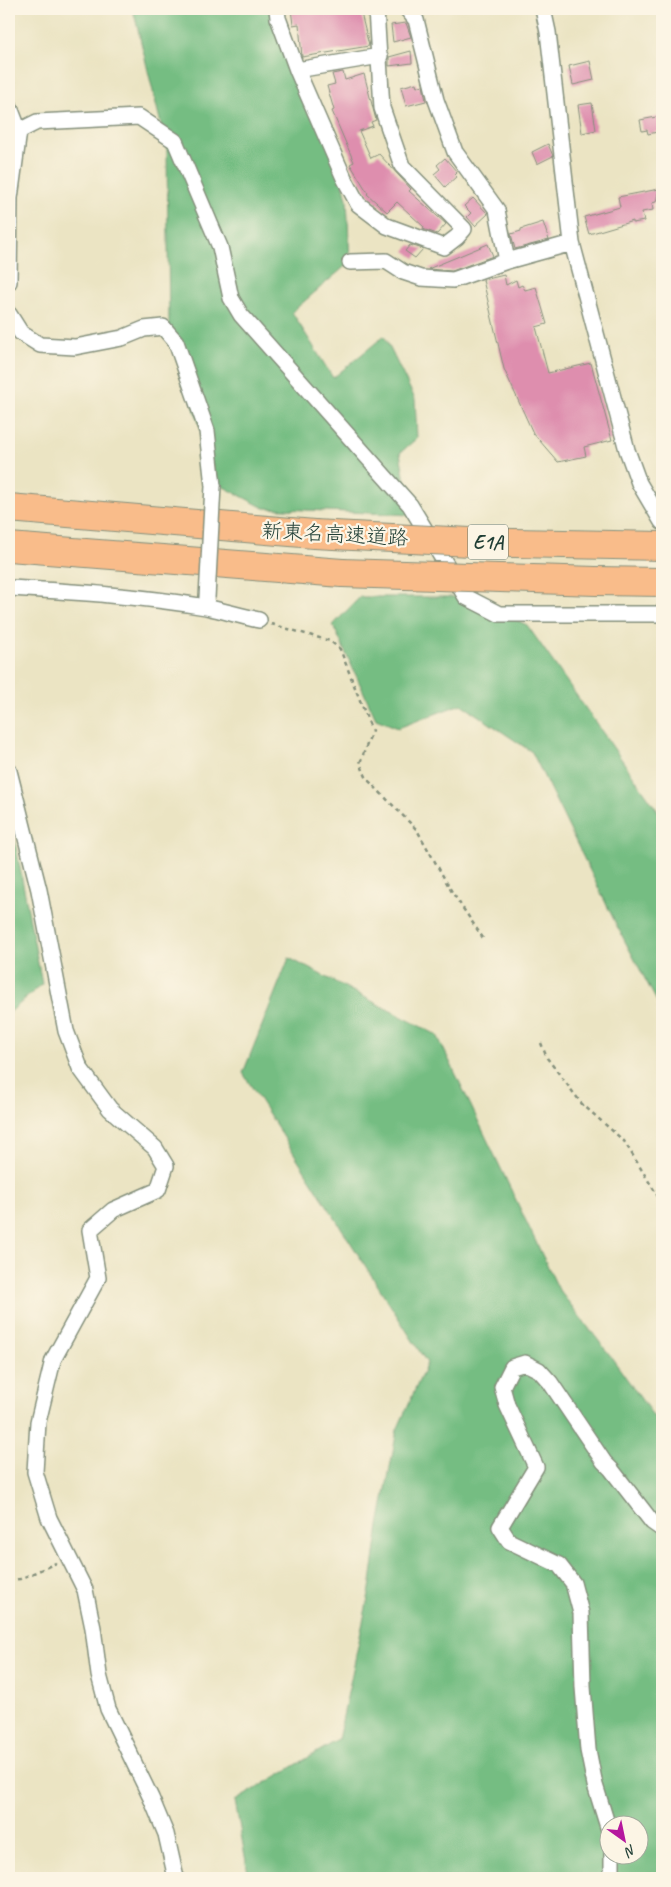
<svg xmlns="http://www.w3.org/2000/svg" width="671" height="1887" font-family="Caveat,'Klee One',sans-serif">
  <rect width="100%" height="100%" fill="#fcf5e5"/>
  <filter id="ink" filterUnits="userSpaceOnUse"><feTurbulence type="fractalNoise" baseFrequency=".02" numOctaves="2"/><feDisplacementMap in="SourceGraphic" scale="10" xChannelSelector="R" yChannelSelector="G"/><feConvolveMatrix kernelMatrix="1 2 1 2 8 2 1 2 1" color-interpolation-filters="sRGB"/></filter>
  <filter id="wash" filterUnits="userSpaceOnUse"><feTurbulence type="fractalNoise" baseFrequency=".0096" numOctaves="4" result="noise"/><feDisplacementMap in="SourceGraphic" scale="20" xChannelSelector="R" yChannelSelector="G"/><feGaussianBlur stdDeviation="1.12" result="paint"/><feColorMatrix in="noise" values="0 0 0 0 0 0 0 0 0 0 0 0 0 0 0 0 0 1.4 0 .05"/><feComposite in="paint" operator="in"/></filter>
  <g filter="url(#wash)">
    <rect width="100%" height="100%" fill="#ebe4c3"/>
    <path fill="#75bd82" stroke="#4a7d5b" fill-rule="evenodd" d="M133,9H276L342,178L347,199L350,262L292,312L333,378L384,336L415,399L417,438L400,453L411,515L264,508L218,484L169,328L167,149Z
      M360,597H466L527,625L662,817L661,1009L618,928L532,752L461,704L398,728L376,719L333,625Z
      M9,810L42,984L9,1013Z
      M289,958L437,1035L559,1290L609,1354L662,1428V1878H249L235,1801L338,1740L370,1589L379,1526L397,1430L427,1363L243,1073ZM608,1824H638V1854H608Z"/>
    <g id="blocks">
      <path fill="#de8eae" d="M291,9H360L369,46L302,57L299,24L293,25Z
        M406,23L411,37L393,42L391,25Z
        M411,51L412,63L389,66V57Z
        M590,61L594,80L573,85L569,66Z
        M343,72L345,80L364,74L376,120L371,122L373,126L359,131L371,158L379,154L411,189L409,191L446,224L437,234L423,229L424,227L397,202L387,212L367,194L368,193L350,164L354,162L332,111L334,110L327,86L335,84L332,74Z
        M416,83L417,87L423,85L426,101L406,106L401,87Z
        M592,103L596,130L582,133L578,105Z
        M662,116V131L648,134L647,130L642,131L640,120Z
        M548,144L553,156L537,164L532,152Z
        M445,158L457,172L455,174L457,176L445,187L434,174L440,169L437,165Z
        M659,189L656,202L652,203L653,210L642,212L644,221L633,223V221L589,234L584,217L620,207L618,197Z
        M473,198L488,214L475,226L467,217L471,213L464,206Z
        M543,222L549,240L515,249L511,234L521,231V229Z
        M488,244L493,256L452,271L428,269Z
        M410,245L423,249L415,258L405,251Z
        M504,275L506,285L516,280L518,287L522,285L525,290L536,287L547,324L536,327L548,373L591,363L612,440L584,447L586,456L558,462L533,433L504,369L483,280Z"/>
    </g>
  </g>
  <g filter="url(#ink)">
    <use href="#blocks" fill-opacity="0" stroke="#85907c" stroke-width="1"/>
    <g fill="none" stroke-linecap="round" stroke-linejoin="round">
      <g stroke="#85907c" stroke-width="18">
        <path id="street" d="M277,9L278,18L297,70L344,178L358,204L387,226L444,247L457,237L464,229L402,166L382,108L376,9
          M407,9L416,20L436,100L455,152L497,210L507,261
          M543,9L548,32L572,243L627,450L639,483L662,522
          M297,70L380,56
          M9,105L19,131
          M350,262L386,261L403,272L421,278L453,280L507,261L572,243
          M9,282L10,198L19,131L37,122L139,117L175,141L220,247L231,298L241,315L410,505L466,597L499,614H662
          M9,314L21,333L40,345L75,347L122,338L144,329L163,327L176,342L207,431L213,486
          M9,588C75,592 142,596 206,607C224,611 241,616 259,620
          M9,771L39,890L66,1031L80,1068L110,1109L155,1148L166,1166L158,1190L113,1210L90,1230L98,1278L53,1360L38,1422L35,1472L49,1518L85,1590L93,1628L99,1675L108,1709L151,1798L166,1834L176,1878
          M608,1827L595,1785L588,1750L583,1687L581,1613L573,1583L559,1565L509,1541L500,1527L536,1467L507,1405L502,1387L512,1367L525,1363L539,1370L550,1382L604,1462L611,1469L652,1522L662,1529
          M612,1878V1854"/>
      </g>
      <g stroke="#85907c" stroke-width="30">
        <path id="highway" d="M9,508L314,534
          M9,547L342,573"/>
      </g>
      <path stroke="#85907c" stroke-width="2.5" stroke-dasharray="4 4" stroke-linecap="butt" d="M271,624L330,641L340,649L372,731L360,763L367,779L417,830L452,892L485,941
        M541,1043L547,1058L582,1104L624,1141L662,1203
        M9,1580L20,1579L56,1563"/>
      <use href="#street" stroke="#fff" stroke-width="15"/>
      <use href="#highway" stroke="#f9bc8a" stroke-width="28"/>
      <g stroke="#85907c" stroke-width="18" stroke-linecap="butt">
        <path id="street-bridge" d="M207,598L213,486"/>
      </g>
      <g stroke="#85907c" stroke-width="30" stroke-linecap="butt">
        <path id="highway-bridge" d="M314,534L470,542L662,546
          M342,573L596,581L662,582"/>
      </g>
      <use href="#street-bridge" stroke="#fff" stroke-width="15"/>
      <use href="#highway-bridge" stroke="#f9bc8a" stroke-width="28"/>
    </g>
  </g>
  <g text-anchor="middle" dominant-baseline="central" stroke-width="4.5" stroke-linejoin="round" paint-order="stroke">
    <rect fill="#fcf5e5" stroke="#617469" stroke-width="1" x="468" y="524.5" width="40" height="35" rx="4"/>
    <g font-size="20" font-weight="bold" fill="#1f3d34">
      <text x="488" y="542">E1A</text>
    </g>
    <g font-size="21" fill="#1f3d34" stroke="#fcf5e5">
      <text transform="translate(335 534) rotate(3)">新東名高速道路</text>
    </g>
  </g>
  <rect width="671" height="1887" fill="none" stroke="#fcf5e5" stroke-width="30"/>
  <g transform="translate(624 1840) rotate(147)"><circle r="24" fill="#fcf5e5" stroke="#a4ab9e"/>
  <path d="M0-4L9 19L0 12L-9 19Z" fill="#b5179e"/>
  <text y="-8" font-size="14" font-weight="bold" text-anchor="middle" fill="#1f3d34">N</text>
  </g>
</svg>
